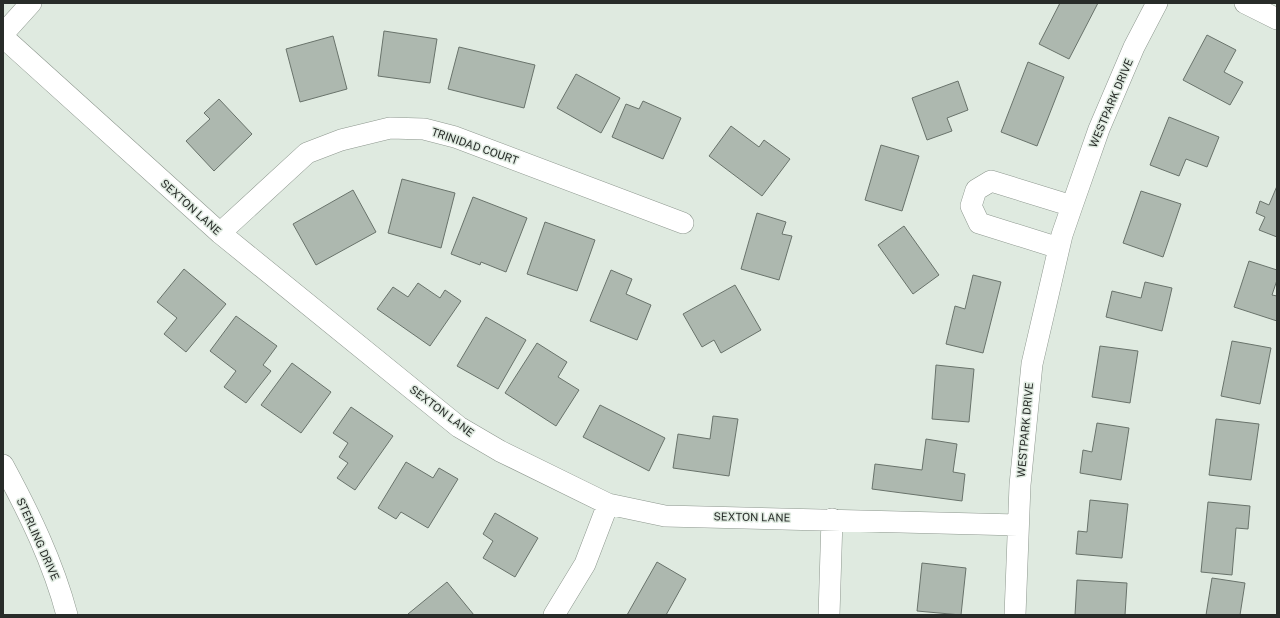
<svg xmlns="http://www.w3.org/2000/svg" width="1280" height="618" font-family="'Public Sans',sans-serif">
  <rect width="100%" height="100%" fill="#dfeae0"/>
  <path fill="#adb8af" stroke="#69736b" d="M1060,3H1098L1069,59L1039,44Z
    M384,31L437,39L430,83L378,76Z
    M1207,35L1236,50L1224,72L1243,82L1230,105L1183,80Z
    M333,36L347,89L300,102L286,49Z
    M459,47L535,65L524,108L448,89Z
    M1028,62L1064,77L1037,146L1001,132Z
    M576,74L620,98L601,133L557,108Z
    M958,81L968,110L947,118L952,131L927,140L912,98Z
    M219,99L252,134L214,171L186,141L210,119L204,113Z
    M643,101L681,118L663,159L612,137L626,104L639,109Z
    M1169,117L1219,137L1207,167L1186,159L1179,176L1150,165Z
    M731,126L759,147L764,140L790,159L762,196L709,156Z
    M881,145L919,156L902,211L865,200Z
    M402,179L455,193L441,248L388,233Z
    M1277,186V237L1259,230L1265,217L1256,213L1260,201L1269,205Z
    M353,190L376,232L316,265L293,224Z
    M1141,191L1181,204L1163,257L1123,243Z
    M473,197L527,218L506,272L481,262L480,265L451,254Z
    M757,213L786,222L782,234L792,236L779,280L741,269Z
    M545,222L595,240L577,291L527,274Z
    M904,226L939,275L913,294L878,245Z
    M1249,261L1277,270V280L1272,295L1277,296V321L1234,307Z
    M184,269L226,304L186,352L164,334L177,318L157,302Z
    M611,270L632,279L626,294L651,305L637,340L590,321Z
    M973,275L1001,282L983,353L946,344L955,306L965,309Z
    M1145,282L1172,288L1162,331L1106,317L1112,291L1141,298Z
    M418,283L440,298L445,290L461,301L430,346L377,309L393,287L408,297Z
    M735,285L761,330L721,353L714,340L702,347L683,314Z
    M236,316L277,346L263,365L271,371L246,403L224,387L236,371L210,351Z
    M486,317L526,340L498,389L457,366Z
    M1232,341L1271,348L1260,404L1221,396Z
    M537,343L567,362L558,377L579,390L556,426L505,393Z
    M1100,346L1138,351L1130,403L1092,397Z
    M292,363L331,392L301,433L261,405Z
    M936,365L974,369L969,422L932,419Z
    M600,405L665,438L649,471L583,437Z
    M351,407L393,436L355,490L337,478L348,463L339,457L348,443L333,433Z
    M713,416L738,419L729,476L673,468L678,434L710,439Z
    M1216,419L1259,424L1251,480L1209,475Z
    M1097,423L1129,428L1121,480L1080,473L1083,450L1092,452Z
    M926,439L957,444L953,472L965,474L962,501L872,489L875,464L922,470Z
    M406,462L433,478L439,468L458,479L428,528L401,512L396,519L378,508Z
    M1090,500L1128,504L1122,558L1076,554L1078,531L1087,532Z
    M1208,502L1250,506L1248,529L1236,528L1232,575L1201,572Z
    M495,513L538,538L515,577L483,558L493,541L483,534Z
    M657,562L686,579L666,615H627Z
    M922,563L966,568L961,615L917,611Z
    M1212,578L1245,583L1240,615H1206Z
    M1077,580L1127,583L1125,615H1075Z
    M447,582L474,615H409L408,614Z"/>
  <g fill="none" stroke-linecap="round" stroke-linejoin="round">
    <g stroke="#8d978e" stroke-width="22">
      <path id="minor" d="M1245,3L1277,19
        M3,34L31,3
        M3,37L220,233L459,427L500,451L608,504L665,516L1018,525
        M220,233L307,153L341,140L390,128L424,129L455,137L683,223
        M1059,248L979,223L971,206L976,190L991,181L1072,206
        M3,465C29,513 53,562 67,615
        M554,615L585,564L608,504
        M829,615L832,519
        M1015,615L1020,485L1032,364L1062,235L1072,206L1099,129L1134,47L1157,3"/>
    </g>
    <use href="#minor" stroke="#fff" stroke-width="21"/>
  </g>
  <g text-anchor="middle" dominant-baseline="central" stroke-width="3" stroke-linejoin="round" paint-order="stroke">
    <g font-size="11" fill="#282c29" stroke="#dfeae0">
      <text transform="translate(1111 103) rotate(-67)">WESTPARK DRIVE</text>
      <text transform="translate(475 146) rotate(19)">TRINIDAD COURT</text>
      <text transform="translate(191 207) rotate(42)">SEXTON LANE</text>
      <text transform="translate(442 411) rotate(37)">SEXTON LANE</text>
      <text transform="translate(1025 430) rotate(-85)">WESTPARK DRIVE</text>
      <text transform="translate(752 517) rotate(1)">SEXTON LANE</text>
      <text transform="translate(38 539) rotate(66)">STERLING DRIVE</text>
    </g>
  </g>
  <rect width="1280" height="618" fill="none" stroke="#282c29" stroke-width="8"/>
</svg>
